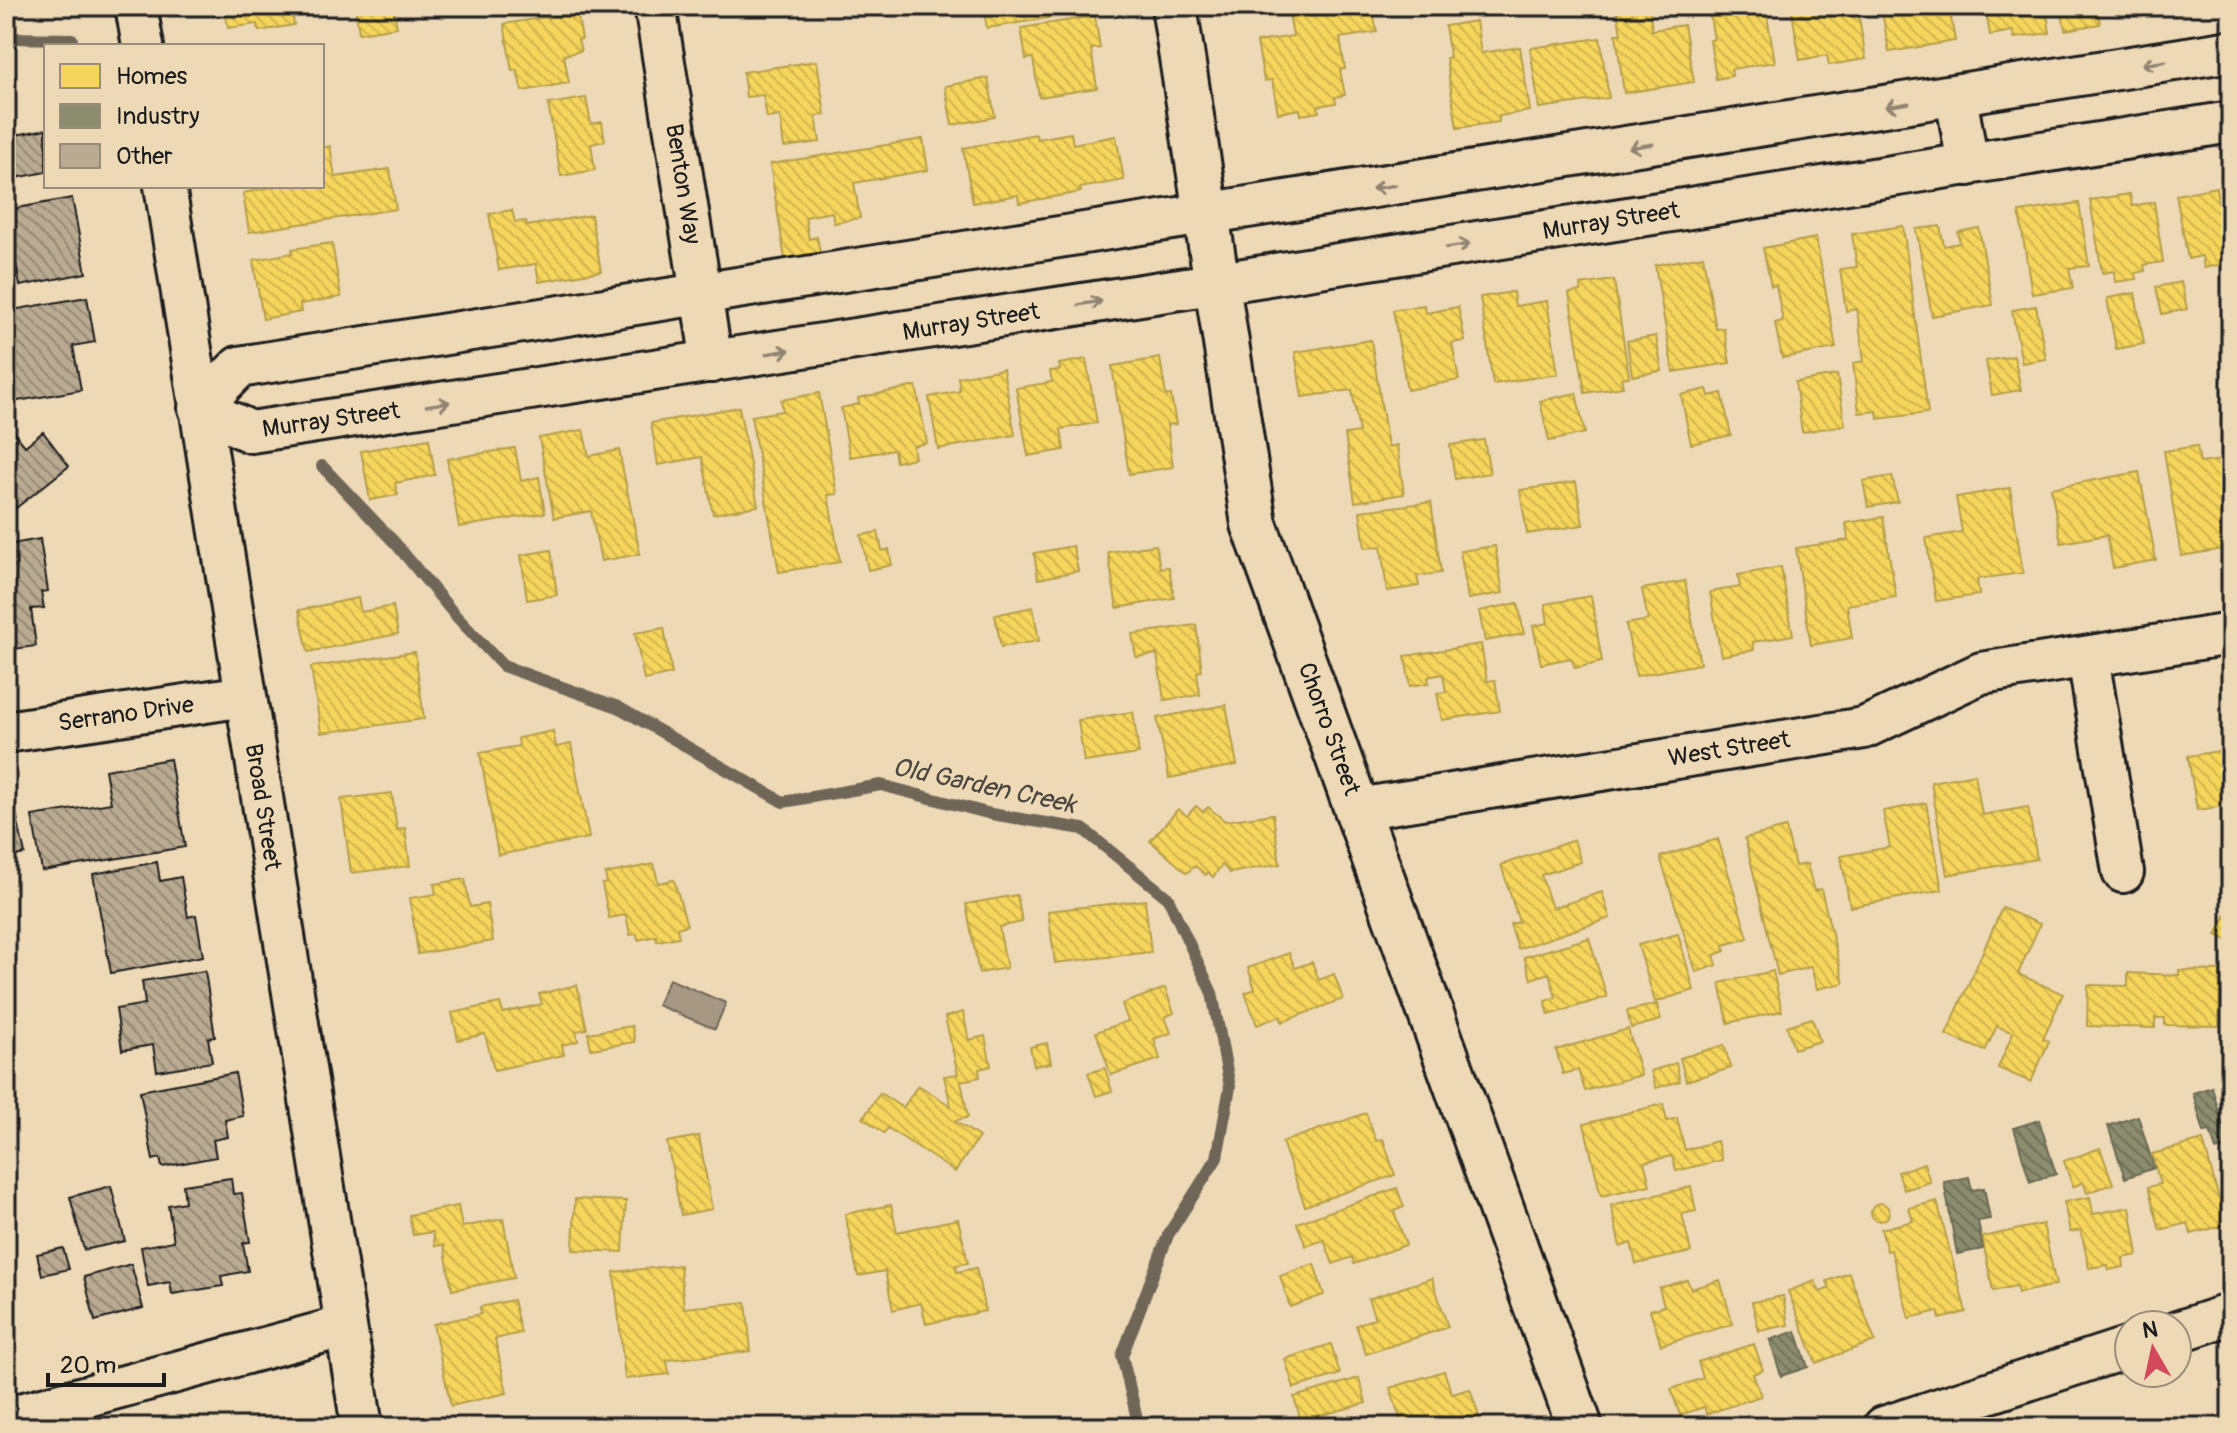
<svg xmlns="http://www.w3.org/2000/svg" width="2237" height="1433" font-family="Pangolin,sans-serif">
  <defs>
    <pattern id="homes-back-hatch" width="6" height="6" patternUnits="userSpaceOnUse" patternTransform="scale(2)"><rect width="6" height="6" fill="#f6d55c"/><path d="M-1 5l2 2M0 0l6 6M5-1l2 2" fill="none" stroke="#d2b64f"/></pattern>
    <pattern id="industry-back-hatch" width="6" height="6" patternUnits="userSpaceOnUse" patternTransform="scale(2)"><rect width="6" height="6" fill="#8c8c6e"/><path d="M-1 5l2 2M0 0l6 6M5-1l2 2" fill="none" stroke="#72725a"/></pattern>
    <pattern id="building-back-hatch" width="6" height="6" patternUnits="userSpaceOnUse" patternTransform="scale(2)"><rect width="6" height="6" fill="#baaa91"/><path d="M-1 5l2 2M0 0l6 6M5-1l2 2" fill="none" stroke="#968a76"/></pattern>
  </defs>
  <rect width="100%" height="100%" fill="#eed9b7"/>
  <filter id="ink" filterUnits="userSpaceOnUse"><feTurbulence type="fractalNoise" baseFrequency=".0125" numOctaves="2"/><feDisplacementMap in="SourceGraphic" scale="16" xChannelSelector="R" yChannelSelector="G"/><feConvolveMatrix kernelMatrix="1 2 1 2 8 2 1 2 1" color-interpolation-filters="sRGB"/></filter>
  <g filter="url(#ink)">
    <path fill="#a69882" stroke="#6f6659" stroke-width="2" d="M669,979L726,1003L715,1029L657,1005Z"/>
    <path fill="url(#homes-back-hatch)" stroke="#b59e49" stroke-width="2" d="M224,6H291L294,25L259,31L257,24L228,28Z
      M355,6H393L397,27L359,33Z
      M983,6H1084L1085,12L987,28Z
      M1299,6H1372L1377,32L1340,38L1345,69L1340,70L1345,95L1335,97L1336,103L1318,106L1319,112L1301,115L1300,109L1278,113L1272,80L1264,81L1257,42L1293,36L1288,8Z
      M1616,6H1649L1652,30L1684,25L1694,82L1624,93L1616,34H1621Z
      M1708,6H1761L1762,16H1767L1775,62L1731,69L1732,76L1716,79L1710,40L1714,39Z
      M1791,6H1857L1866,59L1829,65L1827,55L1800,60Z
      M1881,6H1949L1955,41L1889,52Z
      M1985,6H2046L2050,33L2014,38L2013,31L1990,35Z
      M2061,6H2122L2123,8L2098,12L2100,24L2065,30Z
      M2147,6H2210L2211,8L2173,14V10L2149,14Z
      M577,12L582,39L578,40L581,51L564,55L569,83L522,91L517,70L512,71L504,24Z
      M1095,16L1100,48L1091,49L1097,88L1039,97L1033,58L1026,59L1021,28Z
      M1476,21L1481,53L1520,47L1530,111L1499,116V122L1457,128L1446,58L1450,57L1445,26Z
      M1600,38L1609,98L1539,108L1530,48Z
      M817,61L825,115L816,116L820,142L784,147L780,116L767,118L763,95L746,97L743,72Z
      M988,78L995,117L952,125L945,86Z
      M586,98L591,124L602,122L605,141L591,144L595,170L561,176L548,104Z
      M1071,133L1073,144L1116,136L1124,180L1080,188L1081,192L1019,203L1018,195L973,203L963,148L1036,134L1037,139Z
      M923,139L928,170L854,183L860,218L834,223L832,212L805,217L809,239L817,237L820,253L785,259L770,164Z
      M330,146L335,177L390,169L396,209L249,232L243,193L277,186H322V148Z
      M2216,187L2218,202L2231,199V253L2221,254L2223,264L2204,268L2202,256L2188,259L2176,195Z
      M2130,194L2132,206L2154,202L2163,262L2144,265L2145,271L2136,273L2137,279L2115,282L2114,271L2102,273L2090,200Z
      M2079,203L2089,266L2069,268L2073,288L2032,294L2019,212Z
      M512,210L515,222L526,221L527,226L591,215L601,271L539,282L536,264L499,270L489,214Z
      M1903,226L1928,413L1878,419L1877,411L1859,413L1853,363L1864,361L1857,309L1846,311L1840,269L1857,267L1852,234Z
      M1940,226L1944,246L1960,243L1958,232L1979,228L1993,305L1932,316L1916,229Z
      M1816,238L1836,348L1782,358L1775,323L1783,321L1776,285L1771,286L1763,248Z
      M332,243L341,297L300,304L301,312L263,319L253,260L293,253L292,249Z
      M1703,256L1716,329L1724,328L1730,363L1673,372L1655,265Z
      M1614,280L1629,377L1621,378L1623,387L1585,393L1569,293L1581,291L1580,285Z
      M2181,282L2187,309L2162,314L2156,287Z
      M1513,292L1515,306L1547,301L1558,374L1493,384L1480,297Z
      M2135,293L2144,344L2116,349L2107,298Z
      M1424,305L1426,313L1458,307L1465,341L1452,343L1459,380L1407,390L1393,310Z
      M2036,306L2046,359L2022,363L2012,310Z
      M1656,336L1662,371L1632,376L1627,341Z
      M1371,340L1388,447L1397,445L1404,494L1355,502L1345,434L1359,432L1352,390L1302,397L1295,352Z
      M2014,356L2021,390L1992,395L1986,361Z
      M1160,358L1166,396L1171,395L1176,424L1167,425L1173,467L1129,474L1112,366Z
      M1086,359L1097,423L1061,429L1064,450L1028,456L1016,388L1052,382L1050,371L1060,370L1059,364Z
      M1003,369L1015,435L938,449L929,397L960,391L958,377Z
      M1837,375L1845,425L1802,432L1795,382Z
      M916,386L927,443L913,446L915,458L896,462L894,450L850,457L841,408L859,404L858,398Z
      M1707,389L1709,396L1722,393L1731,435L1691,444L1681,395Z
      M819,393L837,494L828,495L840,562L779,572L751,416L783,411L781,400Z
      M1576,393L1585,433L1549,441L1540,401Z
      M739,407L758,506L713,514L702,457L658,465L651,423Z
      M583,430L589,456L619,450L640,554L601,561L591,511L554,518L539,438Z
      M429,439L435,475L395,483L398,495L370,500L361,451Z
      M1484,440L1490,473L1455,479L1450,445Z
      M2197,446L2200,463L2231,459V521L2219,523L2223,549L2181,556L2164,451Z
      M515,448L521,481L539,477L545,513L459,527L447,459Z
      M2139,472L2156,560L2113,568L2107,535L2061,543L2051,488Z
      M1892,476L1898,502L1868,507L1863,481Z
      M1576,482L1583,525L1527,534L1520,490Z
      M2010,488L2023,573L1977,579L1979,595L1936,601L1926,538L1962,532L1956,497Z
      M1431,502L1441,573L1417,576L1419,586L1387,591L1381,546L1365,548L1360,511Z
      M1883,517L1896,597L1847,605L1852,638L1811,645L1796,548L1848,540L1846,523Z
      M878,532L882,551L889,549L892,565L868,570L861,535Z
      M1156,545L1160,568L1169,567L1174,598L1117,608L1108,552Z
      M1073,546L1078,571L1038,579L1034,553Z
      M1495,546L1503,593L1468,599L1460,551Z
      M551,550L557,595L527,600L521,555Z
      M1781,567L1793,635L1753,642L1754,650L1721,656L1710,592L1740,587L1738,575Z
      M1685,581L1700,664L1636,676L1626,624L1648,620L1642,589Z
      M1591,596L1602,662L1575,668L1571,658L1541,664L1533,626L1548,623L1545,604Z
      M358,598L361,612L393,606L398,634L308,652L299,610Z
      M1518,603L1524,634L1485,641L1479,611Z
      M1033,607L1039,641L1001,647L995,615Z
      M1196,625L1202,671L1197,672L1200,695L1164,700L1157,654L1136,657L1132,634Z
      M664,628L672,674L644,680L635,633Z
      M1481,644L1487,681L1495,680L1500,711L1442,720L1437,693L1446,692L1443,674L1428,677L1429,683L1410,686L1405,656Z
      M415,652L424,719L321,733L311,667Z
      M1226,705L1237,765L1169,778L1157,718Z
      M1133,712L1139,754L1084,762L1078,720Z
      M553,731L556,747L571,744L589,838L498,855L480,753L519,746L518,738Z
      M2231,749V805L2197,810L2188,756Z
      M1975,774L1982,815L2028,807L2037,859L1947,875L1931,782Z
      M392,793L397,830L405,828L410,866L351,873L341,799Z
      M1926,803L1942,890L1850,907L1841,856L1890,847L1883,811Z
      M1196,806L1203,812L1208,807L1225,821L1273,814L1280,864L1230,873L1222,865L1213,877L1208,872L1206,875L1195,866L1187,873L1150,841L1178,809L1187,816Z
      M1786,828L1795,866L1807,864L1814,891L1821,889L1844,983L1817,989L1811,967L1778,975L1745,838Z
      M1718,839L1748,938L1724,945L1725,951L1714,955L1717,965L1696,972L1660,857Z
      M1574,840L1581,862L1541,875L1552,908L1602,892L1610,918L1518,949L1510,924L1519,922L1501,865Z
      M654,864L658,883L674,880L687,925L677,928L679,937L657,941L656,936L638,940L637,934L630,935L626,915L609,918L602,884L607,883L605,874Z
      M465,879L470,907L487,904L493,941L418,954L410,898L436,894L434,884Z
      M1017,895L1022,922L999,927L1007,968L979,973L966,904Z
      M1145,900L1151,952L1055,963L1048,911Z
      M2231,904V942L2216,935Z
      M2002,908L2040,924L2018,974L2063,994L2043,1039L2049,1041L2031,1082L1998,1068L2013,1033L1997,1026L1985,1051L1946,1035Z
      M1678,934L1694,990L1655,1002L1638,945Z
      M1589,938L1607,997L1549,1015L1545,1001L1556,997L1549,973L1531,979L1524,957Z
      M1289,953L1295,968L1312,962L1319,980L1334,974L1343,999L1282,1022L1280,1016L1257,1025L1245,993L1255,989L1248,968Z
      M2179,970L2220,971L2219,1026L2165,1025V1018H2155V1028L2087,1026L2088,985L2128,986V973L2179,975Z
      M1773,971L1782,1011L1728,1023L1720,983Z
      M577,985L587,1029L576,1031L578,1041L562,1045L564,1055L494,1070L485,1034L458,1040L452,1013L500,1003L503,1013L542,1004L539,994Z
      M1165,988L1174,1013L1165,1017L1171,1033L1154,1039L1160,1059L1111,1075L1096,1032L1128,1021L1122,1004Z
      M1657,1004L1661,1020L1631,1028L1627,1011Z
      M963,1012L969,1040L985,1036L991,1066L979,1069L980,1077L961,1081L968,1117L955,1121L979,1137L955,1172L888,1128L884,1133L863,1118L880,1093L903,1108L918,1085L951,1106L944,1076L958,1074L945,1017Z
      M1812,1018L1820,1041L1794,1049L1787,1026Z
      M632,1026L635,1042L591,1049L588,1033Z
      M1628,1029L1641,1075L1585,1091L1578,1070L1563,1074L1556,1050Z
      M1047,1043L1051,1063L1034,1066L1030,1047Z
      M1724,1045L1731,1068L1686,1081L1680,1058Z
      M1676,1063L1680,1081L1656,1088L1651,1071Z
      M1105,1068L1112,1091L1096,1096L1088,1073Z
      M1663,1104L1667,1121L1677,1118L1685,1150L1717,1141L1722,1160L1676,1171L1672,1156L1644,1162L1650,1185L1601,1196L1584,1124Z
      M1366,1113L1376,1141L1383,1139L1395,1175L1305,1206L1282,1142Z
      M699,1136L712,1209L681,1215L667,1142Z
      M2203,1140L2226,1225L2191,1234L2188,1223L2160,1230L2148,1187L2160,1184L2152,1154Z
      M2100,1148L2113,1184L2087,1193L2083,1182L2073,1187L2064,1161Z
      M1924,1163L1930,1182L1904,1190L1898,1172Z
      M1691,1187L1696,1211L1682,1214L1691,1252L1636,1264L1631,1243L1620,1247L1611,1205Z
      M1397,1188L1404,1207L1394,1211L1406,1245L1354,1264L1352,1257L1333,1264L1324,1240L1306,1246L1297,1223Z
      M2090,1197L2093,1214L2130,1207L2138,1255L2123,1258L2124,1267L2109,1270L2108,1265L2089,1268L2081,1230L2070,1232L2064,1202Z
      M575,1199L626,1201L623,1252L573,1250Z
      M1937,1201L1966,1312L1940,1319L1938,1311L1909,1318L1891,1250L1887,1251L1881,1229L1913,1221L1909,1208Z
      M1871 1212a9 9 0 1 1 18 0a9 9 0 1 1-18 0Z
      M891,1205L897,1232L958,1219L968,1263L956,1265L957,1272L976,1268L985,1311L926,1324L921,1303L893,1310L885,1271L858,1276L845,1214Z
      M458,1206L462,1227L503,1219L514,1278L452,1290L444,1245L435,1246L433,1232L413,1235L409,1215Z
      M2043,1224L2056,1285L2018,1293L2016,1286L1993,1291L1982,1237Z
      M1314,1264L1324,1295L1290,1307L1280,1276Z
      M680,1265L684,1308L746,1302L751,1351L667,1360L669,1374L625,1379L614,1272Z
      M1849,1273L1875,1341L1816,1363L1788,1291L1815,1281L1820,1292L1830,1288L1827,1281Z
      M1432,1278L1448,1327L1366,1354L1356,1325L1375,1318L1368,1299Z
      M1687,1280L1691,1289L1720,1280L1733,1324L1661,1345L1650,1310L1664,1306L1659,1288Z
      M1783,1296L1788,1325L1759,1331L1752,1302Z
      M513,1300L521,1333L495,1339L507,1393L451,1406L433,1324L481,1314L480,1307Z
      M1331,1344L1340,1374L1294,1388L1285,1359Z
      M1754,1344L1763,1370L1753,1374L1761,1396L1707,1414L1704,1407L1680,1415L1671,1389L1703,1378L1698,1362Z
      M1444,1371L1452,1394L1470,1389L1479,1416L1446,1427H1403L1390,1388Z
      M1359,1378L1366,1403L1301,1421L1294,1397Z"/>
    <path fill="url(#industry-back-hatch)" stroke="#6a6a55" stroke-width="2" d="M2212,1087L2228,1146L2216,1150L2210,1131L2204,1132L2193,1093Z
      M2138,1116L2154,1168L2125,1178L2108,1126Z
      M2039,1120L2056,1174L2030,1182L2014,1128Z
      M1969,1177L1972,1190L1984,1188L1990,1219L1978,1221L1983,1249L1957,1254L1944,1182Z
      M1796,1331L1808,1367L1781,1376L1770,1340Z"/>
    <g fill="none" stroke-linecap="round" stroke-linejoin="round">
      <path stroke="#6f6659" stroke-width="12" d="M6,38L72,39
        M322,466L396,544L455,615L503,666L618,707L783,802L881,785L991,814L1083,829L1168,898L1212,993L1230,1087L1217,1158L1168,1235L1122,1356L1139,1427"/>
    </g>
    <path fill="url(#building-back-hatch)" stroke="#1c1c1c" stroke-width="2" d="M6,96H9L16,135L46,129V172L6,180Z
      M72,198L86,273L20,286L11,237L6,238V210Z
      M87,297L95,342L73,346L81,390L6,403V311Z
      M12,430L25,446L43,432L69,466L6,516V435Z
      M40,539L48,591L41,592L44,608L31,609L36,646L6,650V545Z
      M170,759L185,847L42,871L32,816L111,803L105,770Z
      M15,809L25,854L6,858V811Z
      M157,862L160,881L181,877L188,917L196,915L203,956L111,973L93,874Z
      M205,971L215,1037L208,1038L212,1062L157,1071L153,1045L122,1050L116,1009L145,1004L142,981Z
      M235,1073L243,1116L225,1120L228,1137L213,1140L216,1157L162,1167L160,1158L153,1160L140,1091Z
      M231,1178L233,1194L242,1193L250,1242L243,1243L248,1271L221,1276L223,1286L172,1294L170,1282L148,1286L141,1247L174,1241L168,1205L185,1202L183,1185Z
      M111,1186L125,1241L84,1250L70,1197Z
      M63,1248L69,1269L42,1275L37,1254Z
      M131,1264L143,1308L95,1321L84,1277Z"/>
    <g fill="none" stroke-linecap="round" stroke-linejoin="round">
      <g stroke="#1c1c1c" stroke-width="46">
        <path id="street" d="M136,6L143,46
          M655,6L712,362
          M2231,51L239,367L199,408L251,432L1219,283L2231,122
          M1956,96L1968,165
          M165,186L362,1427
          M2088,657L2123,872
          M6,732L245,696
          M1358,809L1864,728L1981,673L2231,634
          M2177,1332L2231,1314
          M6,1418L346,1326
          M1884,1427L2129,1347"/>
      </g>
      <g stroke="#1c1c1c" stroke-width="50">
        <path id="secondary" d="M1174,6L1254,524L1580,1427"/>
      </g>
      <use href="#street" stroke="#eed9b7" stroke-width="40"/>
      <use href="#secondary" stroke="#eed9b7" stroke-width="44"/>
    </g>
    <defs><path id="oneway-shaft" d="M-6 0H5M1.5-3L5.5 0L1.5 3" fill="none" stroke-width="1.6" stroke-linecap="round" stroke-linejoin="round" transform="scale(2)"/></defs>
    <g stroke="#908471">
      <use href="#oneway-shaft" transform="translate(2154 63) rotate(171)"/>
      <use href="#oneway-shaft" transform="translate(1897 105) rotate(171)"/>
      <use href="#oneway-shaft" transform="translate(1641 146) rotate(171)"/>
      <use href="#oneway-shaft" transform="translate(1384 187) rotate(171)"/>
      <use href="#oneway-shaft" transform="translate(1458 246) rotate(-9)"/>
      <use href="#oneway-shaft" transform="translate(1090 303) rotate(-9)"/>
      <use href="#oneway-shaft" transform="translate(778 352) rotate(-9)"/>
      <use href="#oneway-shaft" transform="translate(438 404) rotate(-9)"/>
    </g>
  </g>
  <g text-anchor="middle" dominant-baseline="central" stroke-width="8" stroke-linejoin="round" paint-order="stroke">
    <g font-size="24" fill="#1c1c1c" stroke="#eed9b7">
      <text transform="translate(683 184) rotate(81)">Benton Way</text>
      <text transform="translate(1611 221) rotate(-9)">Murray Street</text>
      <text transform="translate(971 322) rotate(-9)">Murray Street</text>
      <text transform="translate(331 420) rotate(-8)">Murray Street</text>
      <text transform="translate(126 714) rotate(-8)">Serrano Drive</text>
      <text transform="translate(1329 729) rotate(70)">Chorro Street</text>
      <text transform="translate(1729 749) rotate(-9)">West Street</text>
      <text transform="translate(263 807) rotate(81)">Broad Street</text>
    </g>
    <g font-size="26" font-style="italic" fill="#4c4740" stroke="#eed9b7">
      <text transform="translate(984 786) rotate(12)">Old Garden Creek</text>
    </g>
  </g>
  <rect width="2237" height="1433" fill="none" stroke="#eed9b7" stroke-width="32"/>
  <rect x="16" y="16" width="2205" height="1401" fill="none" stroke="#1c1c1c" stroke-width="3" filter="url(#ink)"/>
  <rect x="44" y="44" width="280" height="144" fill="#eed9b7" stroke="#9a8d79" stroke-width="2"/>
  <rect x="60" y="64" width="40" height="24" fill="#f6d55c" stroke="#9a8d79" stroke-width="2"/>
  <text x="116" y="84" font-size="24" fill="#1c1c1c">Homes</text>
  <rect x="60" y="104" width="40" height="24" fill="#8c8c6e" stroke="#9a8d79" stroke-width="2"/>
  <text x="116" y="124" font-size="24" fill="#1c1c1c">Industry</text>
  <rect x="60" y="144" width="40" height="24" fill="#baaa91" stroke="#9a8d79" stroke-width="2"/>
  <text x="116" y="164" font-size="24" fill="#1c1c1c">Other</text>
  <g transform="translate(2153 1349) rotate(351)"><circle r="38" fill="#eed9b7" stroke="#9a8d79" stroke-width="2"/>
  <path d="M0-6L14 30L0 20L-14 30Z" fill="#d1495b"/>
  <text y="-12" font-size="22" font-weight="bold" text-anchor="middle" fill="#1c1c1c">N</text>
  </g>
  <path d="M48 1373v12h116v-12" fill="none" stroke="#1c1c1c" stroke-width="4"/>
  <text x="60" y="1373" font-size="24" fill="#1c1c1c" stroke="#eed9b7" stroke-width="6" paint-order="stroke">20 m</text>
</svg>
